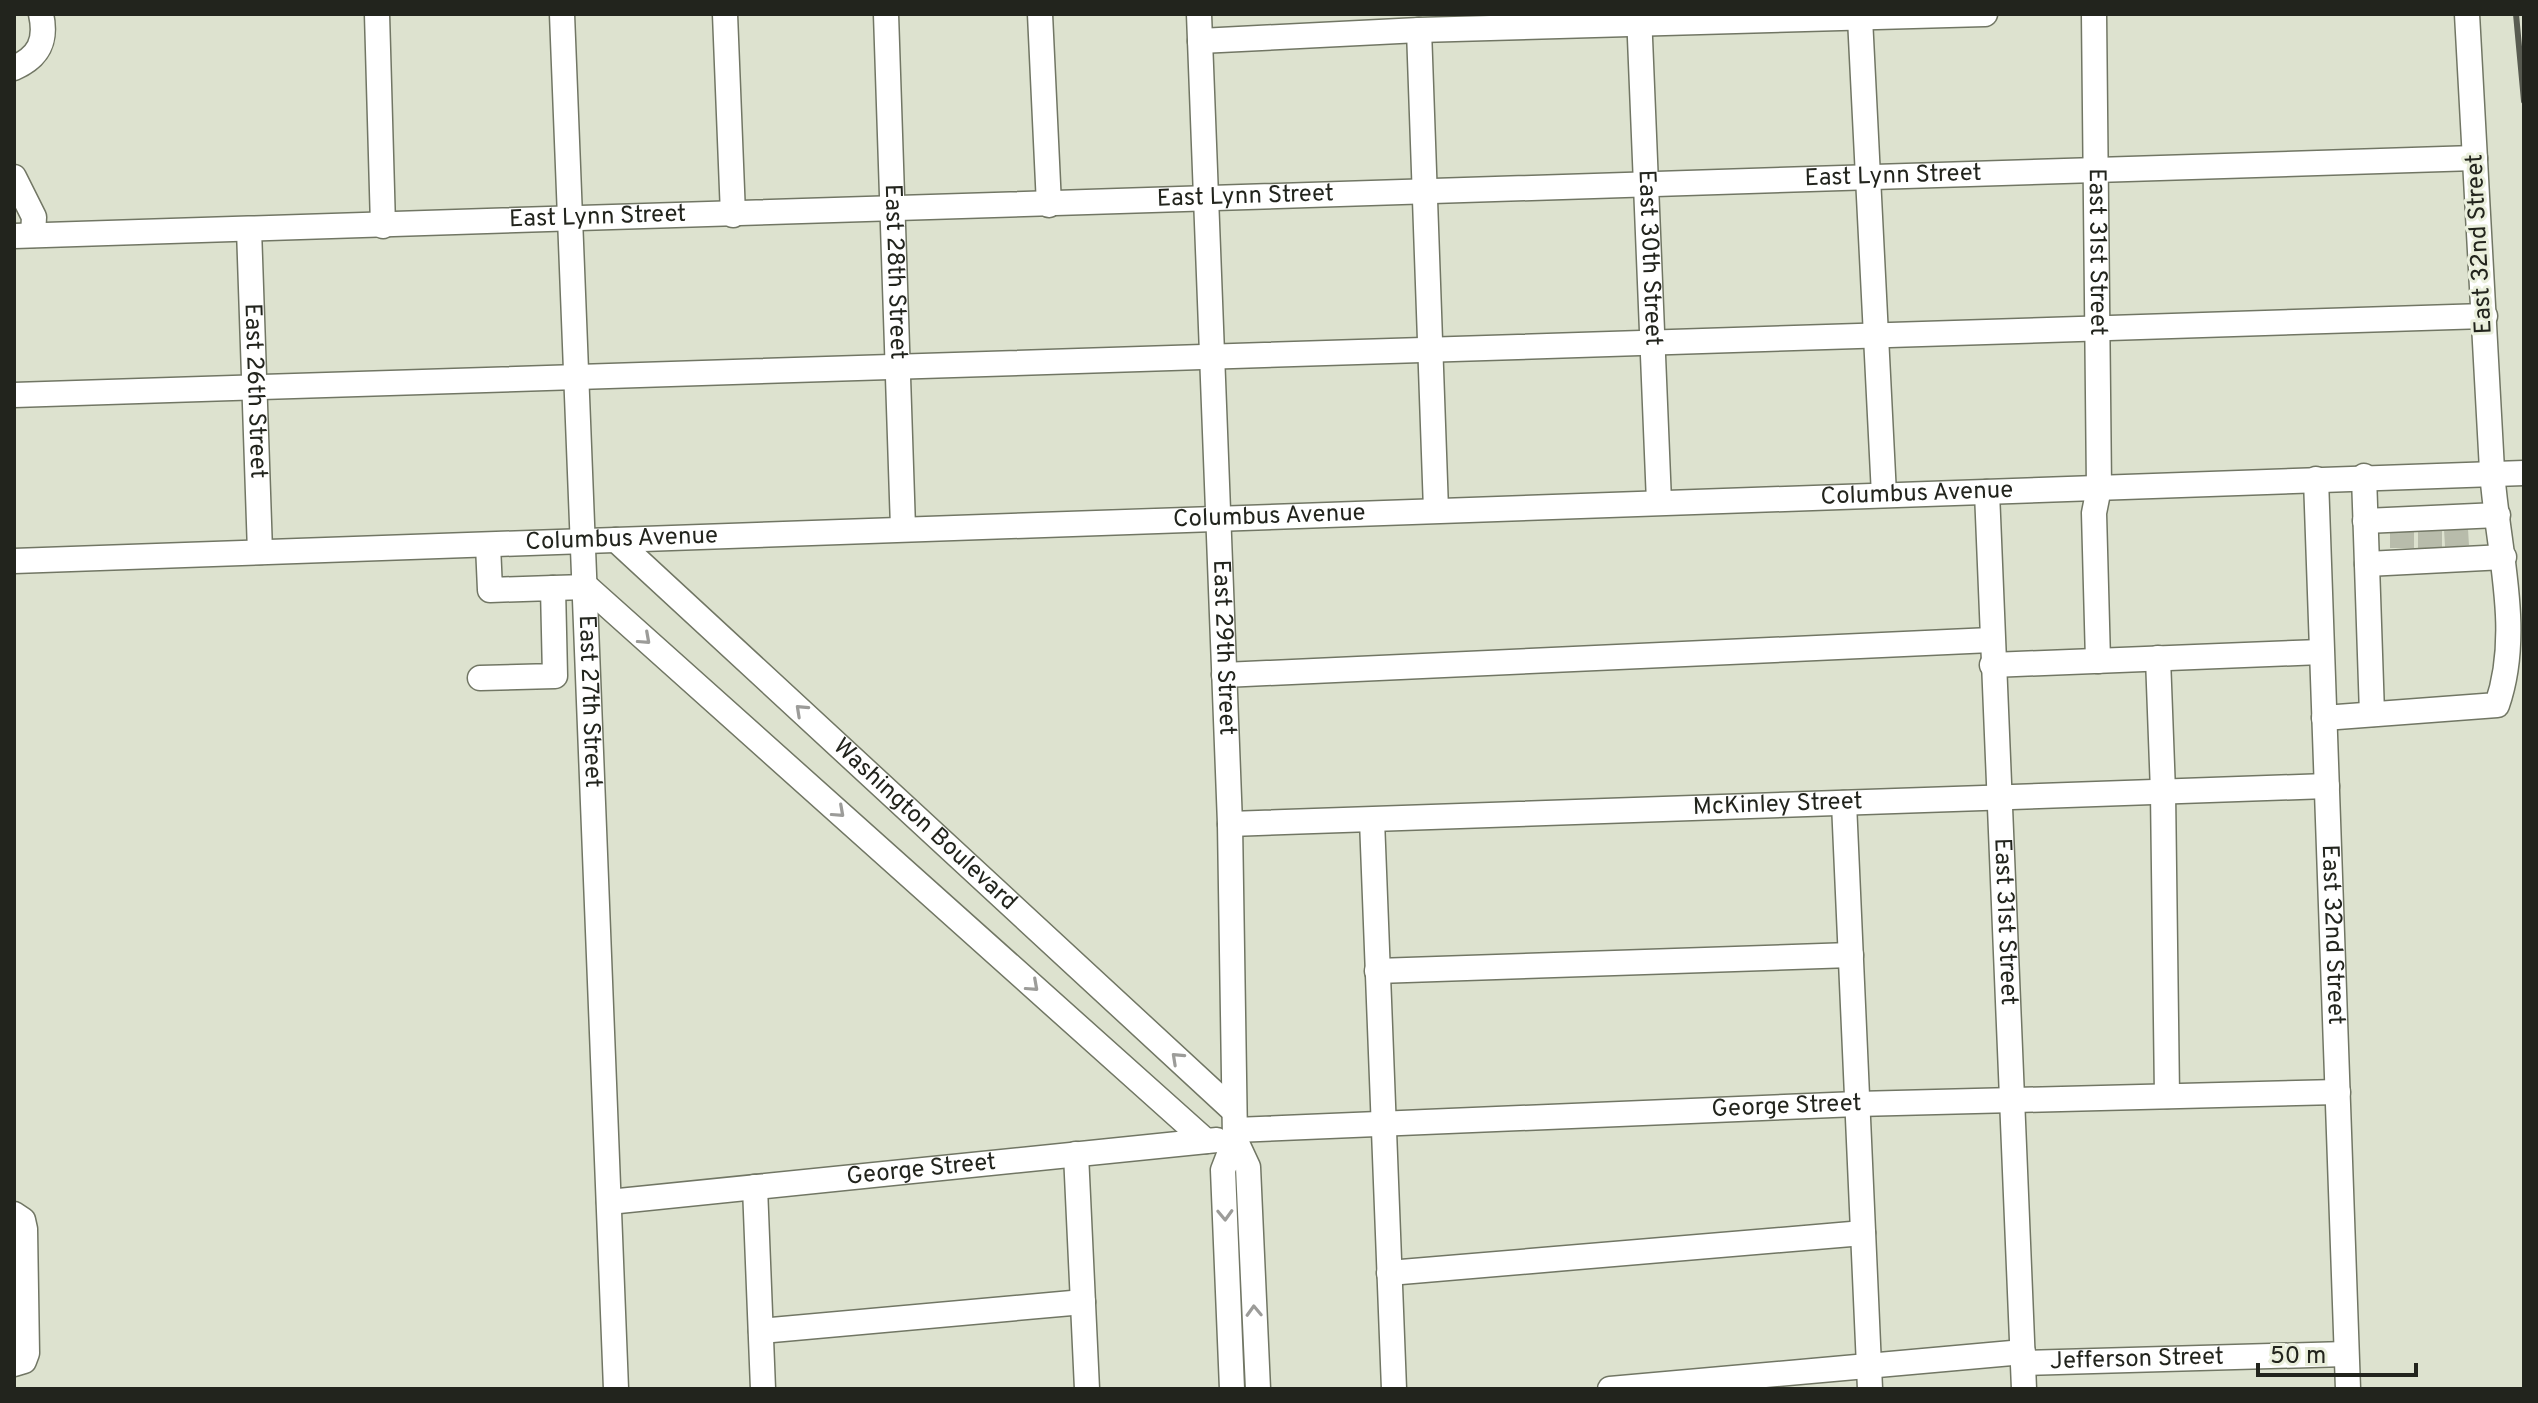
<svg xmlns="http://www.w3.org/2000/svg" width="2538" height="1403" font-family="Overpass,sans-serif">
  <rect width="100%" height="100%" fill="#dde2cf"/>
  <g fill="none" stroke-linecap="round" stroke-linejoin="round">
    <path stroke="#b8bcab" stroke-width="24" stroke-dasharray="24 12" stroke-linecap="butt" d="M2456,529L2457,546
      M2402,531V548
      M2430,531V549"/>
    <g stroke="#717664" stroke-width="27">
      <g id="minor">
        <path d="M377,14L383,226"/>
        <path id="s1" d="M562,14L616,1389"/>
        <path d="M725,14L733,215"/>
        <path id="s2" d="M886,14L903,528"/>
        <path d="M1040,14L1049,205"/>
        <path id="s3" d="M1199,14L1230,824L1235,1139L1248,1167L1258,1389"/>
        <path id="s4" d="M1639,14L1659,502"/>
        <path id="s5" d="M2094,14L2099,488L2094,513L2098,661"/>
        <path d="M1860,18L1884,495"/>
        <path d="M1419,30L1436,510"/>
        <path d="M1200,41L1419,30L1985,14"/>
        <path d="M14,68C39,57 47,41 41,14"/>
        <path d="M14,177L34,217L33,235"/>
        <path id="s6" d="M249,229L260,552"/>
        <path id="s7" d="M14,236L2475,158"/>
        <path d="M14,395L2485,316"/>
        <path d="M2364,476L2372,714"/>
        <path id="s8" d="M2316,479L2348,1389"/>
        <path id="s9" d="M1987,492L2024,1389"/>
        <path d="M2365,521L2498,515"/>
        <path id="s10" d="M616,540L1234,1111"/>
        <path id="s11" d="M14,561L2524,473"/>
        <path d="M2367,564L2504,557"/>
        <path d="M553,588L587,587L1206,1141"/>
        <path d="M2158,658L2163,792L2167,1096"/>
        <path d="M1992,665L2321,652"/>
        <path d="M1224,675L1991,640"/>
        <path d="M480,678L555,676L553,588L490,590L488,545"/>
        <path d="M2324,718L2497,705C2523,630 2497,548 2492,470C2483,318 2475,166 2467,14"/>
        <path d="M1844,803L1870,1389"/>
        <path d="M1372,820L1394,1389"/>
        <path id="s12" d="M1230,824L2327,786"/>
        <path d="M1377,971L1851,955"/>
        <path id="s13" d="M1235,1130L1857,1104L2338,1092"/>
        <path d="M1076,1154L1087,1389"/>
        <path d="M755,1187L763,1389"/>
        <path id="s14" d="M609,1202L1217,1140"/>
        <path d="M14,1214L23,1220L25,1229L27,1353L24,1361L14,1364"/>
        <path d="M1389,1273L1863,1233"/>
        <path d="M761,1331L1083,1302"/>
        <path id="s15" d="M2023,1363L2346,1354"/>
        <path d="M1232,1389L1223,1170L1235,1139"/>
        <path d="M1610,1389L2023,1352"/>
      </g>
    </g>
    <use href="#minor" stroke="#fff" stroke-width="24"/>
    <path stroke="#585b51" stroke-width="6" d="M2516,14L2524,101"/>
  </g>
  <defs><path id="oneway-chevron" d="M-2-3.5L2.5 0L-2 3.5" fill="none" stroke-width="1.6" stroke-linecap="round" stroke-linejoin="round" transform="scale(2)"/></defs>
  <g stroke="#9c9c99">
    <use href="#oneway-chevron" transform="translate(645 639) rotate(42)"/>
    <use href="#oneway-chevron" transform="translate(801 710) rotate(-137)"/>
    <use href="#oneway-chevron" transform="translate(839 812) rotate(42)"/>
    <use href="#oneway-chevron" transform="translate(1033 986) rotate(42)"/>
    <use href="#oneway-chevron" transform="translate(1177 1058) rotate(-137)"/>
    <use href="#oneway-chevron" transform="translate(1225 1215) rotate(88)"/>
    <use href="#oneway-chevron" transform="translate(1254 1311) rotate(-92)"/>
  </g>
  <g text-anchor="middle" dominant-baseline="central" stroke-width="6" stroke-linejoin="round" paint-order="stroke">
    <g font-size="24" fill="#22241d" stroke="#eaefdc">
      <text stroke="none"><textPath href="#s7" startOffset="1880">East Lynn Street</textPath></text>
      <text stroke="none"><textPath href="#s7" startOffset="1232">East Lynn Street</textPath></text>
      <text stroke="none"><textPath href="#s7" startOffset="584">East Lynn Street</textPath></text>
      <text transform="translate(2480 244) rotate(-93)">East 32nd Street</text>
      <text stroke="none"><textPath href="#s5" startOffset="238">East 31st Street</textPath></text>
      <text stroke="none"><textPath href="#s4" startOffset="244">East 30th Street</textPath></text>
      <text stroke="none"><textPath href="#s2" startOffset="258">East 28th Street</textPath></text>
      <text stroke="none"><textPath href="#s6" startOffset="162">East 26th Street</textPath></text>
      <text stroke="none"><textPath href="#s11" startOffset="1904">Columbus Avenue</textPath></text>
      <text stroke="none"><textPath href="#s11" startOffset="1256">Columbus Avenue</textPath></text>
      <text stroke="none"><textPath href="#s11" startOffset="608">Columbus Avenue</textPath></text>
      <text stroke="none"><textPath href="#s3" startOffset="634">East 29th Street</textPath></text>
      <text stroke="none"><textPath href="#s1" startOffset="688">East 27th Street</textPath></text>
      <text stroke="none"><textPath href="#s12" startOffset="548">McKinley Street</textPath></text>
      <text stroke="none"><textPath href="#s10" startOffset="420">Washington Boulevard</textPath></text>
      <text stroke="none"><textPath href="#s9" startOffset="430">East 31st Street</textPath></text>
      <text stroke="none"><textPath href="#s8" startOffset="456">East 32nd Street</textPath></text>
      <text stroke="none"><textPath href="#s13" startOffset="552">George Street</textPath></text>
      <text stroke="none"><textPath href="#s14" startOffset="314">George Street</textPath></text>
      <text stroke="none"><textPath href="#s15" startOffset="114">Jefferson Street</textPath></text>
    </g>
  </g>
  <rect width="2538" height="1403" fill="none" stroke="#22241d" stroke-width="32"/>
  <path d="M2258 1363v12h158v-12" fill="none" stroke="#22241d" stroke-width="4"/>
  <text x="2270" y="1363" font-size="24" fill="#22241d" stroke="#eaefdc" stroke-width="6" paint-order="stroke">50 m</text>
</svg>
